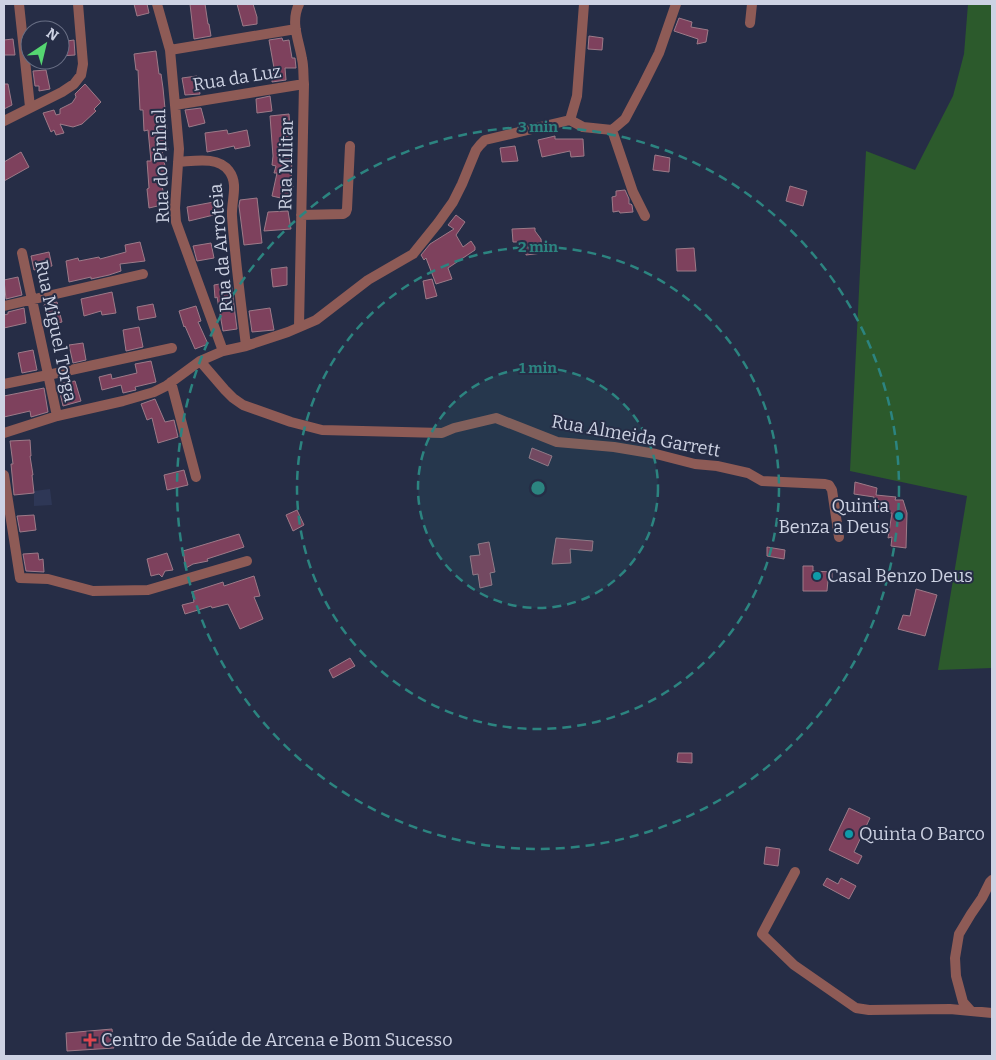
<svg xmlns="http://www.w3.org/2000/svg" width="996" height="1060" font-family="Bitter,serif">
  <rect width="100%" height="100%" fill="#262d46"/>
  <path fill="#2e3756" d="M50,489L52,505L34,506V491Z"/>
  <path fill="#2c5a2c" d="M968,4H992V668L938,670L967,496L850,471L866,151L915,170L953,96L964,54Z"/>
  <path fill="#7e415d" stroke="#9d7a88" d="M134,4H147L149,13L137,16Z
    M190,4H205L208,24H209L211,36L194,39Z
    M237,4H253L257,17V24L243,26Z
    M679,18L692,22L691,27L708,30L706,42L697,44L698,39L674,31Z
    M589,36L603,38L602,50L588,49Z
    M282,38L283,41L289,40L292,58H295L296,68H285L286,80L272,82V68H274L269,40Z
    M13,39L15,55H4V40Z
    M74,40L75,55L60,56V42Z
    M156,51L159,74H161L163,88L167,129H164L168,150L162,151L167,176L160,177L166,204L149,208L147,189L149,188L147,161H151L148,130L144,131L143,110H140L138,70H136L134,54Z
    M46,70L50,89L39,91V86H35L33,71Z
    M197,76L200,94L185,95L182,78Z
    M4,84H8L12,105L4,109Z
    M85,84L101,102L94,109L96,111L82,124L73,127L60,124L64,133L56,135L54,130L51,132L43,113L54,110L56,115L60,114V109L72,103L76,97L75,94Z
    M270,96L272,111L257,113L256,99Z
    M201,108L205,123L189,127L185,110Z
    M289,114L292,155L291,185L293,186L289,200L272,196L277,173H274L276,166L272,165L273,156L270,116Z
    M227,130L228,134L247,130L250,146L235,149L234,146L207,152L205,133Z
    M555,136V139H583L584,156L571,157L570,151L542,157L538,140Z
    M515,146L518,161L502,162L500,148Z
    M21,152L29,167L4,181V162Z
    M655,155L670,158L669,172L653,170Z
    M790,186L807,191L803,206L786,201Z
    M625,190L629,199V204H631L632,205L633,212L620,213L619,211L613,212L612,197L616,196V191Z
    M257,198L262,243L244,245L239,206L240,200Z
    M219,201L222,213L189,221L187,207Z
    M288,211L291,229L264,231L268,212Z
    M456,215L465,222L456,235L463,247L471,241L475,247V250L448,268L452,279L436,284L426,258L424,260L421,255L430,244L454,229L448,225Z
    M535,228V231L541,239L542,253L526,255V242H513L512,229Z
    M140,242L145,261L120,264L121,271L109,275L91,279V277L69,282L66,261L78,258L79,261L99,257L100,259L126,252L125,245Z
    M211,243L214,258L197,261L193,246Z
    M694,248L696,271H677L676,249Z
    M49,252L52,266L34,270L31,256Z
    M287,267V285L273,287L271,269Z
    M18,277L22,295L6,299L4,280Z
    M432,279L437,296L426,299L423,281Z
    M231,282L237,329L223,331L217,297L215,298L214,285Z
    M112,292L116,313L102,315L101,311L84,316L81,299Z
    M57,302L62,322L49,325L44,305Z
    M153,304L156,317L139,320L137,307Z
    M196,306L201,321L198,322L208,344L195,349L185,326L184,327L179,311Z
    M24,308L26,323L4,328V315L8,314V312Z
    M270,308L274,330L252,332L249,311Z
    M139,327L143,347L126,351L123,330Z
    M83,343L86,360L73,363L69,345Z
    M33,350L37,370L22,373L18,353Z
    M151,361L156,382L135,387L136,390L123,393L121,385L102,390L99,377L111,374L112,379L137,373L135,364Z
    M75,381L81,401L63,406L58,384Z
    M44,388L48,412L31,417L30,411L4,417V396Z
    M155,399L165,422L174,420L178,437L158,443L152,418L147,420L141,404Z
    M30,440L31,456H30L33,475H32L34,493L14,495L11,464H13L10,441Z
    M532,448L552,456L548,466L529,458Z
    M184,470L188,485L167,490L164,475Z
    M855,482L877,488L876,495L896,497L895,500H903L907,513L906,548L891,546L892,537L888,538L892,513L873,511L874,497L854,494Z
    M297,510L304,525L293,531L286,515Z
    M34,515L36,530L20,532L17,516Z
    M239,534L244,547L207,559L208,561L193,564L186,568L183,551Z
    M556,538L593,541L592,551L570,549L571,563L552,564Z
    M489,542L495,572L490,573L492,585L480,588L478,574L473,575L470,556L480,555L478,544Z
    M767,547L785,550L784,559L767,556Z
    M38,553L39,560L43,559L44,572L26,571L23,554Z
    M167,553L173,570L165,571L162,577L159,574L151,576L147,559Z
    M803,566H813V571L832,572V581L828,580L827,591H803Z
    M254,576L260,596L254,597L263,619L240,629L228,604L212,608L211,606L185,614L182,605L194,602L192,592L223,582L224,586Z
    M916,589L937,595L925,636L898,629L903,615L910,616Z
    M350,658L355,666L333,678L329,670Z
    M678,753H692V763L677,762Z
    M849,808L870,818L854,852L862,856L858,864L829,850Z
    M766,847L780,849L778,866L764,864Z
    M827,878L838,884L841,878L856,886L849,899L823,885Z
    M112,1029L114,1048L67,1051L66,1033Z"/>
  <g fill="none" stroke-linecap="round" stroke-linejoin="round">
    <path stroke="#8e5b56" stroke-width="10" d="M19,4L30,107
      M157,4L170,50L179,149L175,208L176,222L223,351
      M750,23L752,4
      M170,50L296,29
      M175,105L304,84
      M570,120L583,127L612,130L625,119L643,85L659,53L676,4
      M570,120L577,96L584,4
      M4,121L62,92L74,84L81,75L83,64L78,4
      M612,130L633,192L645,216
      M178,162C195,161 218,156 229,171C239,184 231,201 232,216C235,259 241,303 246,346
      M301,215L343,214L346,212L347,209L350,146
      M22,253L57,416
      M4,306L143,274
      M299,326L304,84C303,76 304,67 302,59C299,40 290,23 299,4
      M200,361L225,390L233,398L243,405L291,422L322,430L442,433L454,428L496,418L557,442L614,447L656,454L695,464L717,466L748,473L762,481L825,484L829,485L832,490L839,537
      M171,382L196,477
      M4,384L48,375L172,348
      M4,433L57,416L123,401L154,392L166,386L200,361L223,351L246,346L288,332L316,320L368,280L413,254L438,223L453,202L462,184L476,150L480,145L485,140L570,120
      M4,475L20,578L48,579L93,591L148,590L247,561
      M795,872L762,934L794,965L856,1008L869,1010L950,1009L992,1013
      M971,1011L963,1002L956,976L955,958L959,934L971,914L982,898L990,882L992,880"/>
  </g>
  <circle cx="538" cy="488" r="120" fill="#2c8480" fill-opacity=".12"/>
  <g fill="none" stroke="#2c8480" stroke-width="2.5" stroke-dasharray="9 6">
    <circle cx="538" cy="488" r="120"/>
    <circle cx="538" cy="488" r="241"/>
    <circle cx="538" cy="488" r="361"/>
  </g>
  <g fill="#0f9aa8" stroke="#262d46" stroke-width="2">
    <circle cx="899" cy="516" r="5"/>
    <circle cx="817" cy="576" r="5"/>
    <circle cx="849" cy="834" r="5"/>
  </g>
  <path fill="#e0444e" stroke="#262d46" stroke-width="2" d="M87.5 1032.5h5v5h5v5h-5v5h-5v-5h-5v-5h5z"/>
  <g text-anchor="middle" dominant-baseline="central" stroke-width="4" stroke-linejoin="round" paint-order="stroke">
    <g font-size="18" fill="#cdd2e3" stroke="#262d46">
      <text transform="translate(237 78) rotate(-9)">Rua da Luz</text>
      <text transform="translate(286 164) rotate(-89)">Rua Militar</text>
      <text transform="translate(161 166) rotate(-92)">Rua do Pinhal</text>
      <text transform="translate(221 248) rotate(-95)">Rua da Arroteia</text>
      <text transform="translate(56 331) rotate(78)">Rua Miguel Torga</text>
      <text transform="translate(636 436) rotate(10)">Rua Almeida Garrett</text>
    </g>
    <g font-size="18" fill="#cdd2e3" stroke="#262d46" text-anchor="start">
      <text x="889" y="506" text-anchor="end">Quinta<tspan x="889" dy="21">Benza a Deus</tspan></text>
      <text x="827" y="576">Casal Benzo Deus</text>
      <text x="859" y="834">Quinta O Barco</text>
      <text x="101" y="1040">Centro de Saúde de Arcena e Bom Sucesso</text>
    </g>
  </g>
  <circle cx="538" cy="488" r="8" fill="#2c8480" stroke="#262d46" stroke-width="2.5"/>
  <g font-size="15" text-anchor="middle" font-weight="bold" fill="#2c8480" stroke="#262d46" stroke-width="4" stroke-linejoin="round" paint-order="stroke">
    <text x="538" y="132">3 min</text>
    <text x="538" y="252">2 min</text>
    <text x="538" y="373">1 min</text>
  </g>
  <rect width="996" height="1060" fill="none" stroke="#cdd2e3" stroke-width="10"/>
  <g transform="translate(45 45) rotate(35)"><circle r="24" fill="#262d46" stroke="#696f85"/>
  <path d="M0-4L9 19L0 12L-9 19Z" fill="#55d671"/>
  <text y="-8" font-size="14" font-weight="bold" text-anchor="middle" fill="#cdd2e3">N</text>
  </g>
</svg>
